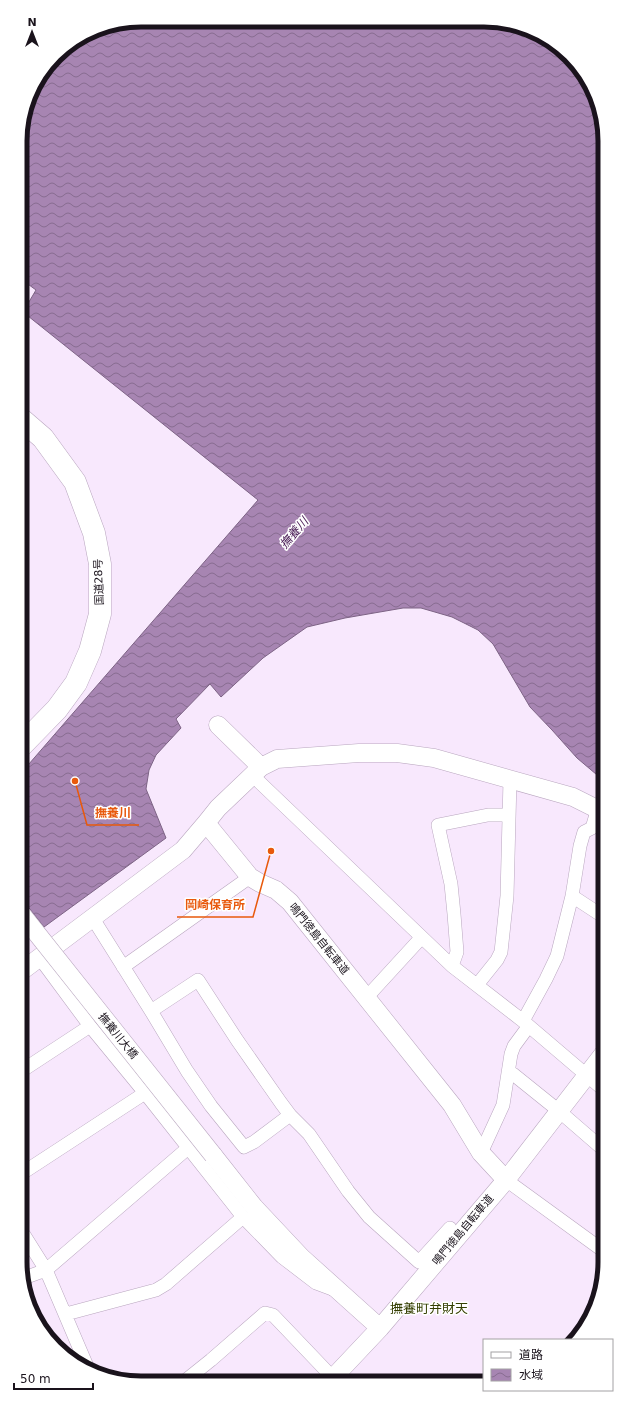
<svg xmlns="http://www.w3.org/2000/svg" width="625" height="1403" font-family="'DejaVu Sans','Noto Sans JP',sans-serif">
  <defs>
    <pattern id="water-waves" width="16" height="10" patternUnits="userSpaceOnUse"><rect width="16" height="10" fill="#a785b2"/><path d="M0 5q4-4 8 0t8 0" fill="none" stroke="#876c90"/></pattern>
  </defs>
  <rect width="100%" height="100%" fill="#f8e8fd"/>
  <path fill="url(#water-waves)" stroke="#7d6385" d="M141,20L507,22L564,50L585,74L601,110L603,780L577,758L552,730L530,707L493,644L478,630L452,617L421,608H403L345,618L307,627L263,658L221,697L210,684L176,719L181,728L156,755L149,770L146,789L166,838L44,927L26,904L23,905L22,772L258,500L23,312L36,290L21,279L20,133L33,87L61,50L95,29Z"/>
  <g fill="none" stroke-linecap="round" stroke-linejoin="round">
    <g stroke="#b9a6bf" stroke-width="14">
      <path id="street" d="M252,775L452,966L523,1021L604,1090
        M572,896L604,917
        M92,917L151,1011L187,1071L211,1106L244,1147L254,1142L290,1115
        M39,957L90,1026L145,1093L243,1217L282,1257L316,1283L332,1289
        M452,966L457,952L454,914L451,884L438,825L488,815H509
        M123,967L250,877
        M477,985L497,960L501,952L507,896L510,780
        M366,998L421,938
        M151,1011L198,980L237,1040L281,1103L290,1115L309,1134L348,1191L369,1217L419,1262L450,1228
        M523,1021L546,979L557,956L572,896L580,846L584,832L592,828L598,808
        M23,1070L90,1026
        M508,1074H513L559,1111L604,1150
        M481,1153L503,1105L511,1054L514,1046L528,1027
        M24,1172L145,1093
        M506,1180L605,1252
        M24,1235L46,1270L87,1366
        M24,1278L46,1270L188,1148
        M66,1314L156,1290L166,1284L243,1217
        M186,1380L211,1360L265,1313L273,1315L335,1380"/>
    </g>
    <g stroke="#b9a6bf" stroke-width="19">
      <path id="secondary" d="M218,725L261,767
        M23,970L183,850L206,823
        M213,1155L254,1207L301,1257L380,1328
        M506,1180L604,1053
        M331,1380L380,1328L506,1180L481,1153L452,1105L290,902L276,890L260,883L250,877L206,823L218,808L261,767L277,759L359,753H397L434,758L573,797L603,812"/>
    </g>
    <g stroke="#b9a6bf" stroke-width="23">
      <path id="highway" d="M21,419L43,438L75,482L94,533L100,564V614L90,651L76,683L57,709L22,745"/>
    </g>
    <use href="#street" stroke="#fff" stroke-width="13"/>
    <use href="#secondary" stroke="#fff" stroke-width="18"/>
    <use href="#highway" stroke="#fff" stroke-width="22"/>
    <g stroke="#b9a6bf" stroke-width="19" stroke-linecap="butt">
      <path id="secondary-bridge" d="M23,916L213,1155"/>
    </g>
    <use href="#secondary-bridge" stroke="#fff" stroke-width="18"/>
  </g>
  <g text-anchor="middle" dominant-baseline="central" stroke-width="3" stroke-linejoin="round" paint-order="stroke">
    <g font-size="11" fill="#1a131c" stroke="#fff">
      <text transform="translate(99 582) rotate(-92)">国道28号</text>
      <text transform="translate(319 939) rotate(51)">鳴門徳島自転車道</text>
      <text transform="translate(118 1036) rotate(51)">撫養川大橋</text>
      <text transform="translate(463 1230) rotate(-50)">鳴門徳島自転車道</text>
    </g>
    <g font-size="12" font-style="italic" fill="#4f235b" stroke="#fff">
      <text transform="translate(294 533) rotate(-49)">撫養川</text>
    </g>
    <g font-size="13" fill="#353f02" stroke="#fff">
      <text x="429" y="1308">撫養町弁財天</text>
    </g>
  </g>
  <path d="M0 0H625V1403H0ZM141 27H484A114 114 0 0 1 598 141V1262A114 114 0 0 1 484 1376H141A114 114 0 0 1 27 1262V141A114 114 0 0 1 141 27Z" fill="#fff" fill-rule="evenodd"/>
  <path fill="none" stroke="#1a131c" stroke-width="5" d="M141 27H484A114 114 0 0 1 598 141V1262A114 114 0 0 1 484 1376H141A114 114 0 0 1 27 1262V141A114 114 0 0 1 141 27Z"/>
  <path fill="none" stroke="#e8590c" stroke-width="1.5" d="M75 781L87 825H139M271 851L253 917H177"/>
  <g fill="#e8590c" stroke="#fff" stroke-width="1.5">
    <circle cx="75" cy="781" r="4"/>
    <circle cx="271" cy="851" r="4"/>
  </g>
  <g font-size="12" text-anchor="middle" font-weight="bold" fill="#e8590c" stroke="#fff" stroke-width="3" stroke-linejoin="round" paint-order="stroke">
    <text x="113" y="817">撫養川</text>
    <text x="215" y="909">岡崎保育所</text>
  </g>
  <rect x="483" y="1339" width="130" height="52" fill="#ffffff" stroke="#a3a1a4"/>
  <rect x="491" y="1352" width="20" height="6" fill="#ffffff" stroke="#a3a1a4"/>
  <text x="519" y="1359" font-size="12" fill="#1a131c">道路</text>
  <rect x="491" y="1369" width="20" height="12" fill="url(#water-waves)" stroke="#a3a1a4"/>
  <text x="519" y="1379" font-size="12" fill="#1a131c">水域</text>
  <g transform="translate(32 32)" stroke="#ffffff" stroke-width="3" paint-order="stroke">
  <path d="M0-3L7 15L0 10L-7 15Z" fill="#1a131c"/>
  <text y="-6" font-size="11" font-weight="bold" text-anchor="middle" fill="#1a131c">N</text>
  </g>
  <path d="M14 1383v6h79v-6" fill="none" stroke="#1a131c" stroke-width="2"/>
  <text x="20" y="1383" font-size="12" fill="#1a131c" stroke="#ffffff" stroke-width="3" paint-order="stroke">50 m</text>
</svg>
